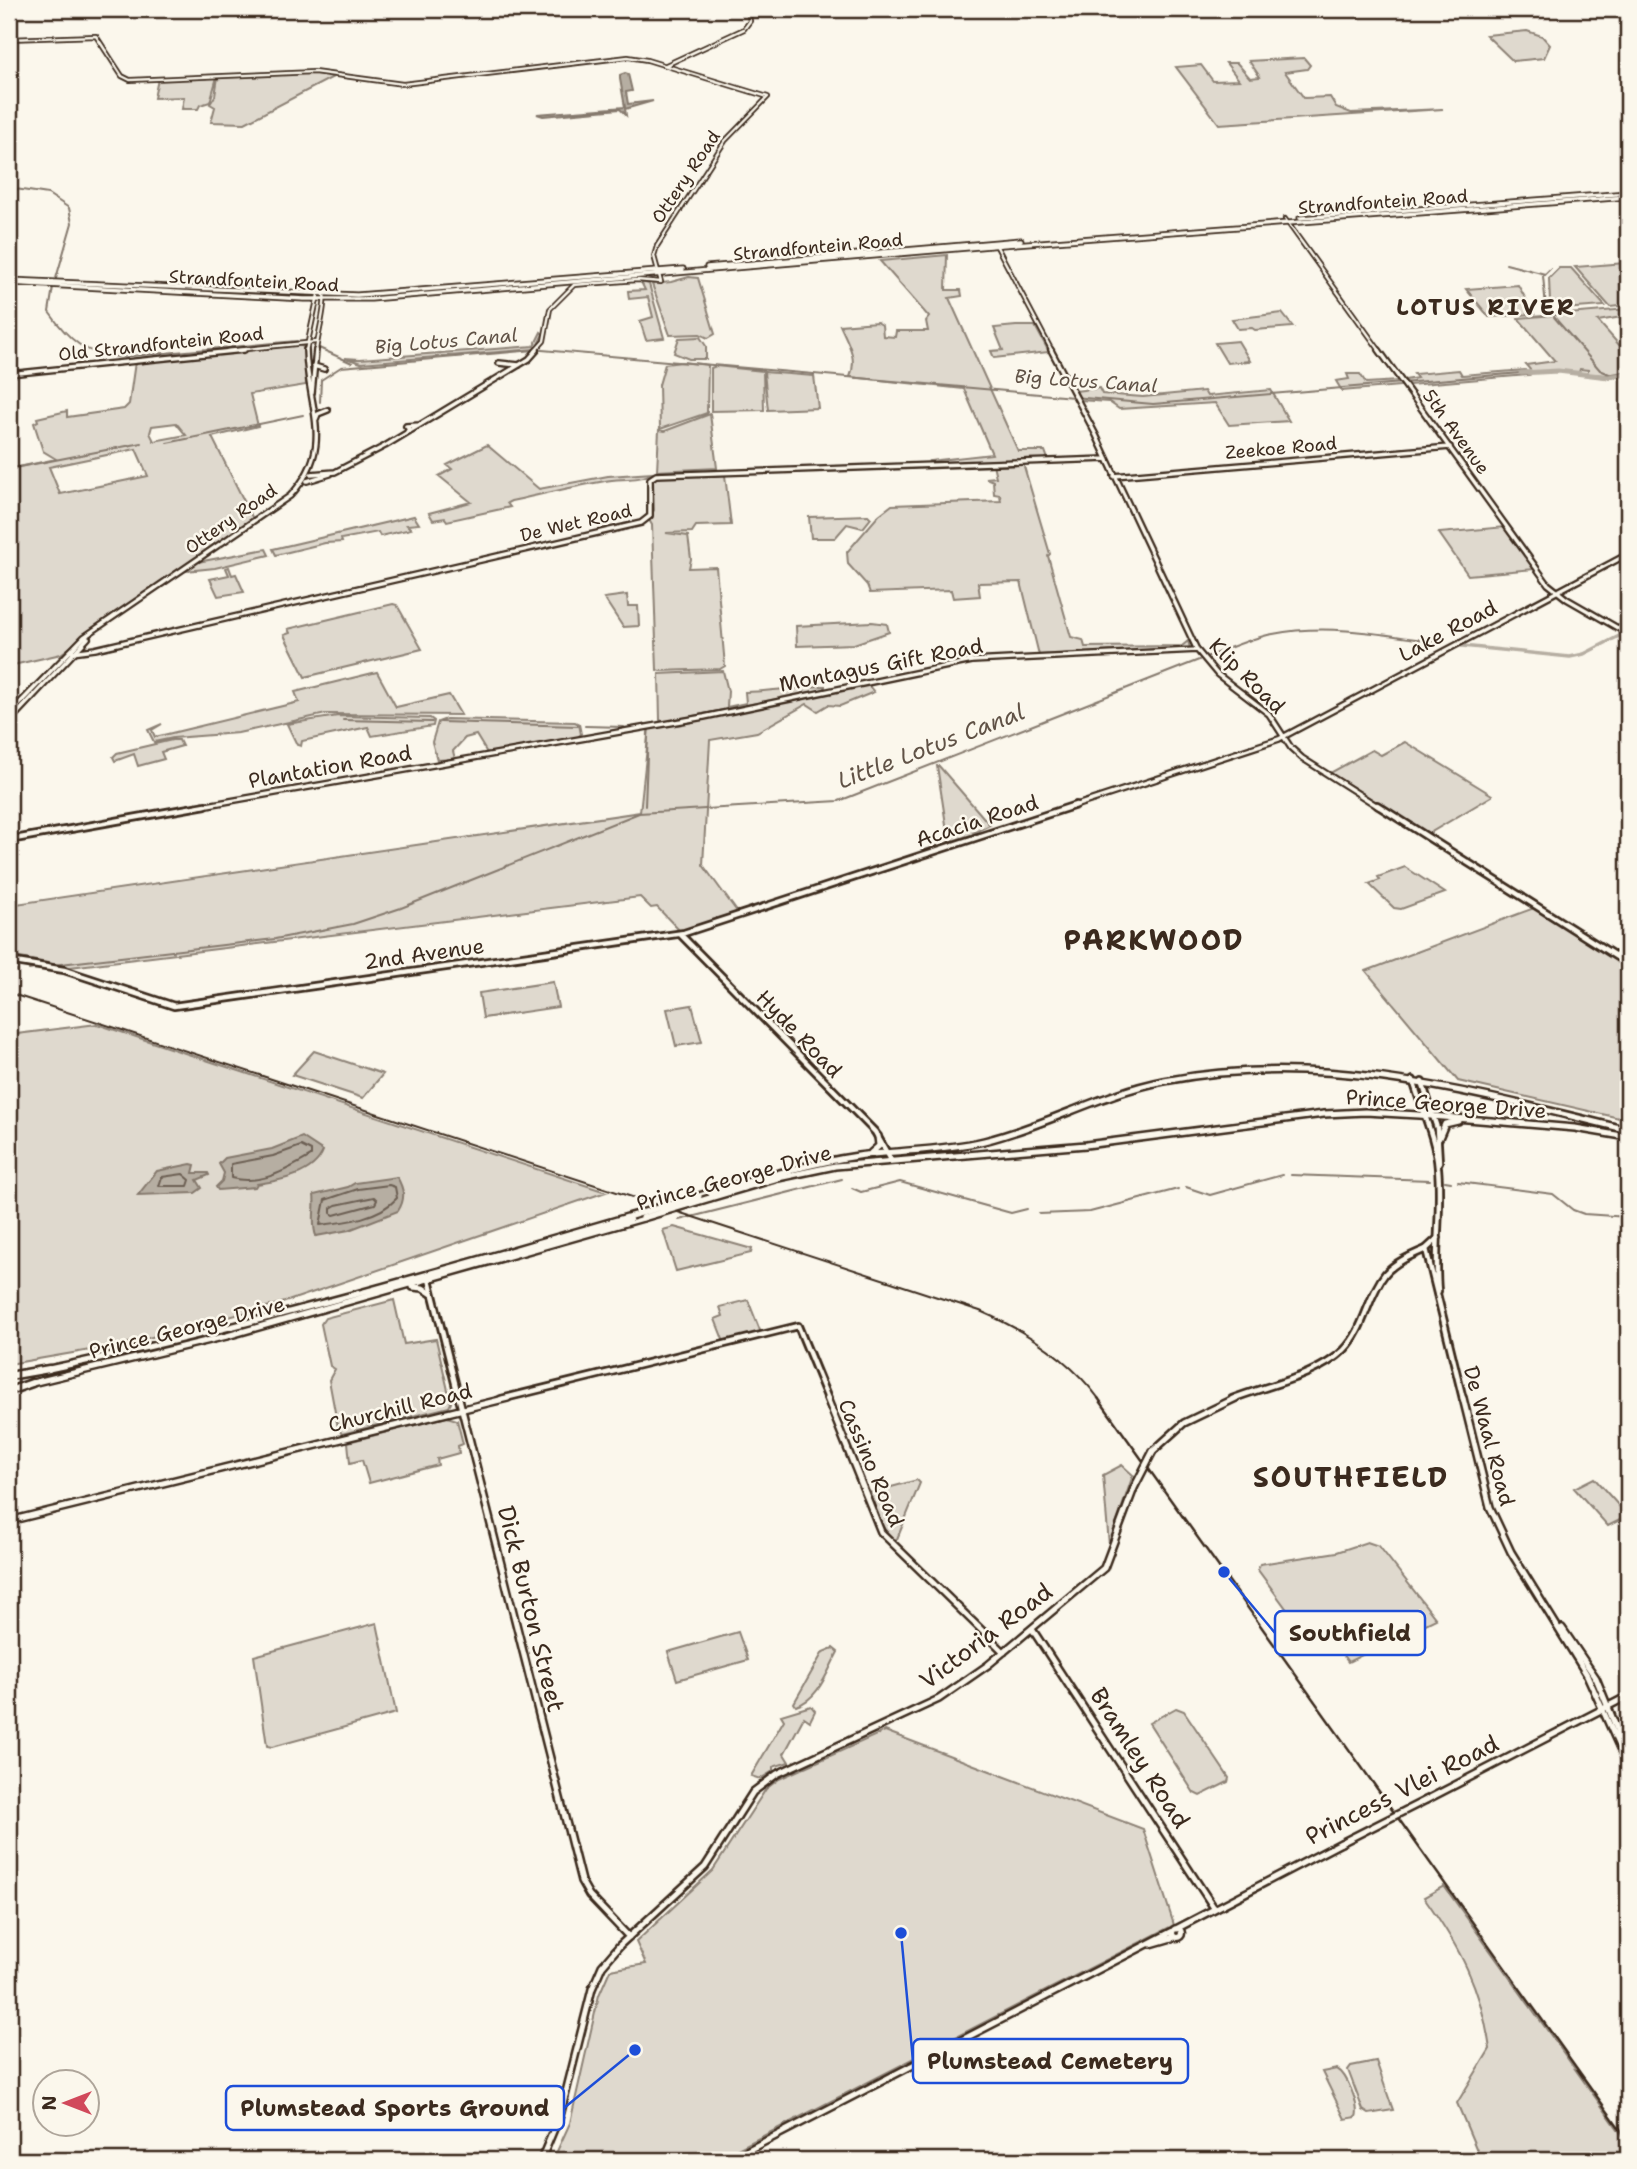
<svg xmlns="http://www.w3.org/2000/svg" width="1637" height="2169" font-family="'Shantell Sans',sans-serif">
  <rect width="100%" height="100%" fill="#fbf7ec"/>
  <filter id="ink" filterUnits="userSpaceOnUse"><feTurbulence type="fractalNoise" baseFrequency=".0143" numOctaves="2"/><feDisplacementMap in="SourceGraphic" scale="14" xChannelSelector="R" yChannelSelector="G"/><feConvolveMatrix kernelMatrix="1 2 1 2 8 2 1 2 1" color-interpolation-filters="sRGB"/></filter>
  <g filter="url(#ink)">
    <path fill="#dfd9ce" stroke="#8d8276" stroke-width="2" fill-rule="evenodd" d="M1527,31L1542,36L1550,45L1544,58L1513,61L1486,35Z
      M1304,58L1310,65L1307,69L1285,72L1304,98L1330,97L1336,107L1351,113L1443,109L1219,124L1176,67L1201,65L1213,81L1239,80L1226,63H1237L1250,78L1260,77L1249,61Z
      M308,72L335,76L245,123L211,122L215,107L210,104L215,96L218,77Z
      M217,77L210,102L200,105L198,109H182L184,97L154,98L158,79Z
      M947,255L946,290H961L962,296L949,298L1018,451H1045L1048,459L930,463L929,461L992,454L964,389L850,377C858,358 848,343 840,325L877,322L882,325L883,336L895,337L896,331H928L926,321L929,317L880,261Z
      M1625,263L1628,267V305L1610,307L1575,267Z
      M1559,268H1571L1605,306L1562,309L1557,303H1550L1549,278Z
      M689,277L698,278L715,334L708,338L700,334L670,335L652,284L671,282Z
      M641,282L649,284L664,338L646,340L640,321L653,317L648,297L629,299L628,291L645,290Z
      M1518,285L1534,314L1489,317L1466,289Z
      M1628,309V316L1598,321L1628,355V371L1607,375L1588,374V370L1580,369L1579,372L1531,371L1526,365L1555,361L1518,318Z
      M1282,313L1293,327L1255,330L1252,328L1238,329L1232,319Z
      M1016,326H1035L1049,352L994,358L991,351L1003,350L994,328Z
      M541,332L543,334L536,349L361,363L345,358L360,359L534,346Z
      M700,337L706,346V359H689L674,353L679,338Z
      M1238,341L1250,361L1227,363L1215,343Z
      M298,345L304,347L306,385L250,394L258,426L212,437L253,519L95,628L61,654L9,666V469L56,459L43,451L34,423L38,421L37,418L67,411V417L124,409L129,404L135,362ZM176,423L186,435L154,441L150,433L152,426ZM136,449L148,476L60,494L49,467Z
      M682,362L708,365L707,413L660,429L659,385L665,364Z
      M716,366L763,371L764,410L711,411V368Z
      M1459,370L1462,375L1525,370L1529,375L1409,385L1405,380L1417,378L1414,374Z
      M764,372L814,376L818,408L768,410Z
      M1347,374H1360L1366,383L1398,381L1401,386L1342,391L1336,381L1349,379Z
      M1099,388L1102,394L1143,397L1204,391L1207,396L1271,390L1289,421L1229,425L1215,403L1119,409L1109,402L1080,400L1075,391Z
      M710,414L717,468L657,471L659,430L665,431Z
      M487,445L539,489L608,476L653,473C640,481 620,478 605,481C571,487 543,494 511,501L507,503L510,507L447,521L445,518L433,520L429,513L471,502L439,476L452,469L447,465Z
      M1023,463L1050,554L1048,556L1071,637L1083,640L1085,647L1182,646L1188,641L1190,648L1039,655L1021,582L978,583L980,596L953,598L951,590L870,593L867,585L848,564L847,552L879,515L892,505L1001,501L1000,495L994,494L993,481L986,478L996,477L993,464Z
      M725,475L731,525L696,526L692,532L666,533L688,536L691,559L689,568L716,567L725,666L720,669L660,671L657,670L652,525L649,520L654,510L653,481L657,476H664Z
      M868,515L871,518L863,528L847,524L835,538H811L809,517Z
      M414,516L419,524L407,525L411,529L380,536L378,532L341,539L342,542L325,543L276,555L273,549Z
      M1505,527L1535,569L1468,575L1439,533Z
      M266,549L269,555L215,568L185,571L198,562Z
      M229,567L232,575L236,574L244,592L218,596L210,579L229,575L226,568Z
      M627,595L628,606H638L639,626L623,627L604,598Z
      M393,604L397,605L422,649L305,677L284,635L290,633L288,629Z
      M872,622L887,624L889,632L854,644L797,646L796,626Z
      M723,671L728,691L727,707L746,703L745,692C772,691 799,687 825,686V689L664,722L660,720L659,674Z
      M377,672L396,707L449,695L461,715L326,714L238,733L173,738L154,742L148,730L162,724L152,730L155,737L299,702L295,692Z
      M863,686H869L874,692L840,706L828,705L818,711L807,704L757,732L710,740L703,865L738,913L683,931L679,930L657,907L651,908L640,897L70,967L9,956V905L640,812L649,729Z
      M338,716L430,718L434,721L433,726L372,736L368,727L302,741L301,746L297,745L287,724Z
      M446,719L575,722L579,724L581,734L578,737L487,753L476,735L465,738L453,751L455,759L437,760L432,742L438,722Z
      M172,740H179L182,746L161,752L164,759L138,766L134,754L115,761L113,757L117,753Z
      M1405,742L1492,795V796L1428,834L1330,773L1372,750L1381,755Z
      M937,766H939L990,825L973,833L975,835L949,844Z
      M1405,867L1445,893L1401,909L1394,908L1369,884L1380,880L1378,877Z
      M1534,908L1628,968V1120L1458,1081L1366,971Z
      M553,982L558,1007L483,1018L479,993Z
      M692,1005L702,1042L676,1046L667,1009Z
      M97,1024L606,1192L282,1303L125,1344L9,1364V1035Z
      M314,1051L383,1074L363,1098L292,1075Z
      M674,1227L752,1249L751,1253L676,1271L663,1230Z
      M394,1300L404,1344L436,1339L451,1403L449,1407L342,1434L338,1428L329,1380L335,1369L330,1366L321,1324L325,1318Z
      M748,1300L761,1333L724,1342L715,1319L723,1316L720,1307Z
      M447,1417L457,1420L463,1444L458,1446L459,1453L437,1459L438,1465L369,1483L362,1460L350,1463L348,1442Z
      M1122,1465L1133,1475L1109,1545L1103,1475Z
      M1594,1478L1628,1516L1608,1526L1574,1488Z
      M917,1480L920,1483L897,1539L892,1540L882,1525L869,1493Z
      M1367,1542L1379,1546L1436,1619L1348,1662L1308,1608L1291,1615L1258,1570L1260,1564L1337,1552Z
      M377,1623L396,1713L272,1747L267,1746L254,1656Z
      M738,1632L748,1660L677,1680L668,1652Z
      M833,1648L838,1652C827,1672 819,1699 796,1706L794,1703L823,1652Z
      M811,1706L815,1711L810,1721L804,1717L784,1754L789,1762L773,1767V1771L760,1779L751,1776L784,1720L781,1715Z
      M1176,1708L1184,1711L1229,1778L1228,1782L1200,1796L1194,1793L1149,1723Z
      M885,1731L1143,1829L1174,1925L716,2160H553L570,2123L599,1995L610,1970L646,1964L636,1942L713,1870L766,1789L779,1779Z
      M1444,1886L1628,2143V2160H1481L1457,2103L1490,2049C1481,1987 1460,1948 1424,1897Z
      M1376,2061L1393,2110L1369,2114L1363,2110L1348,2070L1351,2066Z
      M1337,2069C1347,2074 1360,2106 1356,2117L1345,2119L1322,2072Z"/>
    <path fill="#b6aea2" stroke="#85796d" stroke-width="2" d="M625,73L628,74L632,91L626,92L628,104L653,101L625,109L626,115L620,109L543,116L537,114L625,107L620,79V75Z
      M302,1137L323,1151C314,1175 279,1181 257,1184L255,1187L218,1190L216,1187L222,1181L224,1173L219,1164L225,1158L272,1149Z
      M191,1164L195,1165L193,1173H208L209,1175L197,1180L202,1188L195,1193L138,1195L157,1171Z
      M397,1177C404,1189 406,1199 398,1211L349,1230L316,1236C311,1222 316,1207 314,1195L348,1187L355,1183Z"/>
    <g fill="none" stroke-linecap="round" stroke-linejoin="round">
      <path stroke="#6c5f53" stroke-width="2" d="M301,1146L311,1151V1156C287,1170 260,1186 231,1178V1164L273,1156Z
        M183,1174L190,1180L188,1186H159L162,1177Z
        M389,1185L395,1187L397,1198C379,1218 347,1222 320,1225L325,1200L358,1189Z
        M374,1197L377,1200L375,1204L334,1215L331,1213V1208L336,1205Z"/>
      <path stroke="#85796d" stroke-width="2" d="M9,188L48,194L69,208L72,223L55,282
        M1506,264L1545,274
        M53,287L49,312C68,339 86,356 120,357L297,341
        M1549,311L1546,307L1543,276L1550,269
        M1554,317L1600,370L1614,376
        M319,348L352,363
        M542,350L1153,404L1521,373
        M320,402L321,380L341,367L535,350
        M167,443L303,415
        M9,469L142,443
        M1206,657C1228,649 1250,638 1273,634C1329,623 1387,635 1442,643
        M343,720L432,722
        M440,722L578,726
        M585,726L624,727
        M645,806L648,732
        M52,965L275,939L353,924L401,908L639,813L839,801L1199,660
        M29,970L39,968
        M9,972L17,971
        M1291,1175L1430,1180
        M1445,1181L1451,1182
        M1458,1182L1553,1194L1573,1210L1584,1214L1628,1217
        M1186,1187L1210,1195L1282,1175
        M852,1188L861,1192L900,1182L1011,1213L1027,1209
        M1039,1214L1090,1212L1178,1189
        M679,1220L842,1179"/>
      <path stroke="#b6aea2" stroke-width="3.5" d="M1462,646L1570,657L1584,654L1623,634"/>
      <path stroke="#b6aea2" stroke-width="5" d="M1521,373L1558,371L1608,377L1628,374"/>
      <g stroke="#3b2a1e" stroke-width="6">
        <path id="tertiary-far3" d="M9,39L96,36L122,76L130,80L314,72L403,84L628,57L647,60L768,97L725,141L657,246L654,256L661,282L637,280L574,285L550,309L544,341L535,351
          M666,65L744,29L750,21L748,9
          M995,243L1052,351
          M227,351L316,342"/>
      </g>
      <g stroke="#3b2a1e" stroke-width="8">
        <path id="tertiary-far2" d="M1051,350L1096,435L1197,650L1217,674L1269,714L1291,748L1302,758L1379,807
          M499,363L519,365
          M9,374L244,350
          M407,432L409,429L406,426L420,425
          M311,474L335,472L385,446L529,359L537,350
          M1114,476L1450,447
          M72,652L95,649L641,523L650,516V479L656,475L1107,459
          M196,807L704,717L972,661L1197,650
          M1071,807L1279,739L1628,554"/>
      </g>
      <g stroke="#3b2a1e" stroke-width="10">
        <path id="tertiary-far1" d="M1377,805L1628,964
          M9,840L206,805
          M680,934L875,1132L891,1160
          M9,961L64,970L174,1006L684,933L1076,805
          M428,1275L459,1399
          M501,1399L798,1326L828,1399
          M1232,1399C1267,1385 1316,1377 1344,1350C1365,1329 1367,1297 1385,1274C1395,1262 1412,1255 1426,1249"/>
      </g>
      <g stroke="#3b2a1e" stroke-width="10">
        <path id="tertiary" d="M459,1398L581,1881L589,1895L629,1937
          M827,1398L881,1532L1004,1652
          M1153,1451L1184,1423L1236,1398
          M9,1521L508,1398
          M1032,1629L1214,1908
          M1426,1800L1628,1696
          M1172.5 1933a4.5 4.5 0 1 1 9 0a4.5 4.5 0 1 1-9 0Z
          M1176,1929L1341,1843
          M1151,1944L1175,1937
          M541,2160L561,2112L592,1989L602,1966L620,1945L705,1867L753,1792L777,1774L939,1699L988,1665L1104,1568L1134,1488
          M729,2160L1173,1931"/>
      </g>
      <g stroke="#3b2a1e" stroke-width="6">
        <path id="secondary-far3" d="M1285,219L1380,351
          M306,351L318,295
          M316,351C317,339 327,302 324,295"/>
      </g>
      <g stroke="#3b2a1e" stroke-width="8">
        <path id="secondary-far2" d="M1379,350L1548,584L1567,599L1628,634
          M314,366L324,369
          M312,393L316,350
          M316,419L318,414L328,410
          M307,481L330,474
          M9,714L84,637L290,496C337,446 307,408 306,350
          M9,722L88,638"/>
      </g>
      <g stroke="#3b2a1e" stroke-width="10">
        <path id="secondary-far1" d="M1413,1080C1421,1108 1436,1139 1438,1168C1442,1210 1434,1250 1438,1291
          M1422,1082L1437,1128L1439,1162
          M1426,1249L1463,1399
          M1426,1249L1438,1238"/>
      </g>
      <g stroke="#3b2a1e" stroke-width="10">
        <path id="secondary" d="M1463,1398L1490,1507L1511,1552L1587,1675L1628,1766
          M1562,1628L1596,1678L1628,1756"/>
      </g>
      <g stroke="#3b2a1e" stroke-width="7">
        <path id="primary-far1" d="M1300,218L1628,193
          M707,267L1021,240
          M9,280L357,295L683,269
          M9,283L304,299H371L1002,245L1628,197"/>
      </g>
      <g stroke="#3b2a1e" stroke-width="10">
        <path id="primary" d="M1439,1138L1445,1124L1458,1121
          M871,1153L879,1146L878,1136
          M699,1196C751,1181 804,1164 858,1156C900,1150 942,1151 984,1141C1046,1126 1102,1093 1164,1081C1321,1050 1476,1093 1628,1130
          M710,1198L778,1178L835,1166L1086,1145L1324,1114L1365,1112L1419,1115L1575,1128L1628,1137
          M413,1287L423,1288L432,1294
          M49,1369C245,1328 438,1272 631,1216
          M32,1383L227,1336L643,1218"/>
      </g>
      <g stroke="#3b2a1e" stroke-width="11">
        <path id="motorway" d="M9,1376L49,1369
          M9,1391L32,1383"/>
      </g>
      <use href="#tertiary-far3" stroke="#fbf7ec" stroke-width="2.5"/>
      <use href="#tertiary-far2" stroke="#fbf7ec" stroke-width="3.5"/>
      <use href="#tertiary-far1" stroke="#fbf7ec" stroke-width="4.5"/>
      <use href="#tertiary" stroke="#fbf7ec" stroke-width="5"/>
      <use href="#secondary-far3" stroke="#fbf7ec" stroke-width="2.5"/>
      <use href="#secondary-far2" stroke="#fbf7ec" stroke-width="3.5"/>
      <use href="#secondary-far1" stroke="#fbf7ec" stroke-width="4.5"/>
      <use href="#secondary" stroke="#fbf7ec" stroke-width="5"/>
      <use href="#primary-far1" stroke="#fbf7ec" stroke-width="3.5"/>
      <use href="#primary" stroke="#fbf7ec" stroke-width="5"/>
      <use href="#motorway" stroke="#fbf7ec" stroke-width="6"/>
      <path stroke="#3b2a1e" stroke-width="2" d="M9,993L980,1311C1026,1331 1069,1358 1099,1399"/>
      <path stroke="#3b2a1e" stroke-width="2.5" d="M1098,1398L1628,2140"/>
      <g stroke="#3b2a1e" stroke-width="10" stroke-linecap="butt">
        <path id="tertiary-bridge" d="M1134,1488L1153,1451
          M1341,1843L1426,1800"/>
      </g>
      <g stroke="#3b2a1e" stroke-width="10" stroke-linecap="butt">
        <path id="primary-bridge" d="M631,1216L699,1196
          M643,1218L710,1198"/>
      </g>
      <use href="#tertiary-bridge" stroke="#fbf7ec" stroke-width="5"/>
      <use href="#primary-bridge" stroke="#fbf7ec" stroke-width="5"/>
    </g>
  </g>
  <g text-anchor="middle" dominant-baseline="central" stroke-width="5" stroke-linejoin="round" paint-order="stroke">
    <g font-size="18" fill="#3b2a1e" stroke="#fbf7ec">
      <text transform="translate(686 177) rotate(-56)">Ottery Road</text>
      <text transform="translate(1383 202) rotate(-4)">Strandfontein Road</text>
      <text transform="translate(818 247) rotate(-5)">Strandfontein Road</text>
      <text transform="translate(254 281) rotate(3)">Strandfontein Road</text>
      <text transform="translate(161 344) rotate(-6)">Old Strandfontein Road</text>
      <text transform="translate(1456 432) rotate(54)">5th Avenue</text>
      <text transform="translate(1281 448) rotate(-5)">Zeekoe Road</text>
      <text transform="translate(231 519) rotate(-35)">Ottery Road</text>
      <text transform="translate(576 523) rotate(-13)">De Wet Road</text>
    </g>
    <g font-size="19" font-style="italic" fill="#605246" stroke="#fbf7ec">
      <text transform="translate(446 341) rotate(-5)">Big Lotus Canal</text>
      <text transform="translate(1086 381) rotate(4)">Big Lotus Canal</text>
    </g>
    <g font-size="21" fill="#3b2a1e" stroke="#fbf7ec">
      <text transform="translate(1448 631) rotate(-28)">Lake Road</text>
      <text transform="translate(881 665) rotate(-11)">Montagus Gift Road</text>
      <text transform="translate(1247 676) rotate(45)">Klip Road</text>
      <text transform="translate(330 767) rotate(-10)">Plantation Road</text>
      <text transform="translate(977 821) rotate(-18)">Acacia Road</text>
      <text transform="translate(424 954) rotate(-8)">2nd Avenue</text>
      <text transform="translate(799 1034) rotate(46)">Hyde Road</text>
      <text transform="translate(1446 1104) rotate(4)">Prince George Drive</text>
      <text transform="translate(734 1178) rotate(-15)">Prince George Drive</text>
      <text transform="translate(187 1328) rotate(-14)">Prince George Drive</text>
      <text transform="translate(400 1408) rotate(-14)">Churchill Road</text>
      <text transform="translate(1489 1436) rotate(75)">De Waal Road</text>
      <text transform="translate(871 1463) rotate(67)">Cassino Road</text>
    </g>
    <g font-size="23" font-weight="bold" letter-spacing="2" fill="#3b2a1e" stroke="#fbf7ec">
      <text x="1486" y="307">LOTUS RIVER</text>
    </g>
    <g font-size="23" font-style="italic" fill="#605246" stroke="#fbf7ec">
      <text transform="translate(931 746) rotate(-21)">Little Lotus Canal</text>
    </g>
    <g font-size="24" fill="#3b2a1e" stroke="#fbf7ec">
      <text transform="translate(531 1609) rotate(76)">Dick Burton Street</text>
      <text transform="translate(986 1636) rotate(-37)">Victoria Road</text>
      <text transform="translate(1140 1758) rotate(57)">Bramley Road</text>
      <text transform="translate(1402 1790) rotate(-27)">Princess Vlei Road</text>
    </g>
    <g font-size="28" font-weight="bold" letter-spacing="2" fill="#3b2a1e" stroke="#fbf7ec">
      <text x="1154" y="940">PARKWOOD</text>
      <text x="1351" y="1477">SOUTHFIELD</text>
    </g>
  </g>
  <path fill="none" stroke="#1d4ed8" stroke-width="2.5" d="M1224 1572L1275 1633M901 1933L913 2061M635 2050L564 2108"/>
  <g fill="#1d4ed8" stroke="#fbf7ec" stroke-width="2.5">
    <circle cx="1224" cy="1572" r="7"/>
    <circle cx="901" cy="1933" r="7"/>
    <circle cx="635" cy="2050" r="7"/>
  </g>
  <g fill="#fbf7ec" stroke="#1d4ed8" stroke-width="2.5">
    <rect x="1275" y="1611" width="150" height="44" rx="7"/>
    <rect x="913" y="2039" width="275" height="44" rx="7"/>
    <rect x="226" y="2086" width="338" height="44" rx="7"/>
  </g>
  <g font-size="23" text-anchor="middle" font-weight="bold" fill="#3b2a1e">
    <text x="1350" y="1641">Southfield</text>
    <text x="1050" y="2069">Plumstead Cemetery</text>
    <text x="395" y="2116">Plumstead Sports Ground</text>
  </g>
  <rect width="1637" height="2169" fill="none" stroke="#fbf7ec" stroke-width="35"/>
  <rect x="18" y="18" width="1602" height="2134" fill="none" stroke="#3b2a1e" stroke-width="2.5" filter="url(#ink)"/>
  <g transform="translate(66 2103) rotate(270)"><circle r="33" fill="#fbf7ec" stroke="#aea59a" stroke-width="2"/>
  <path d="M0-5L12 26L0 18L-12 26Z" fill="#d1495b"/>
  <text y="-10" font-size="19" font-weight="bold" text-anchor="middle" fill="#3b2a1e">N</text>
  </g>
</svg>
